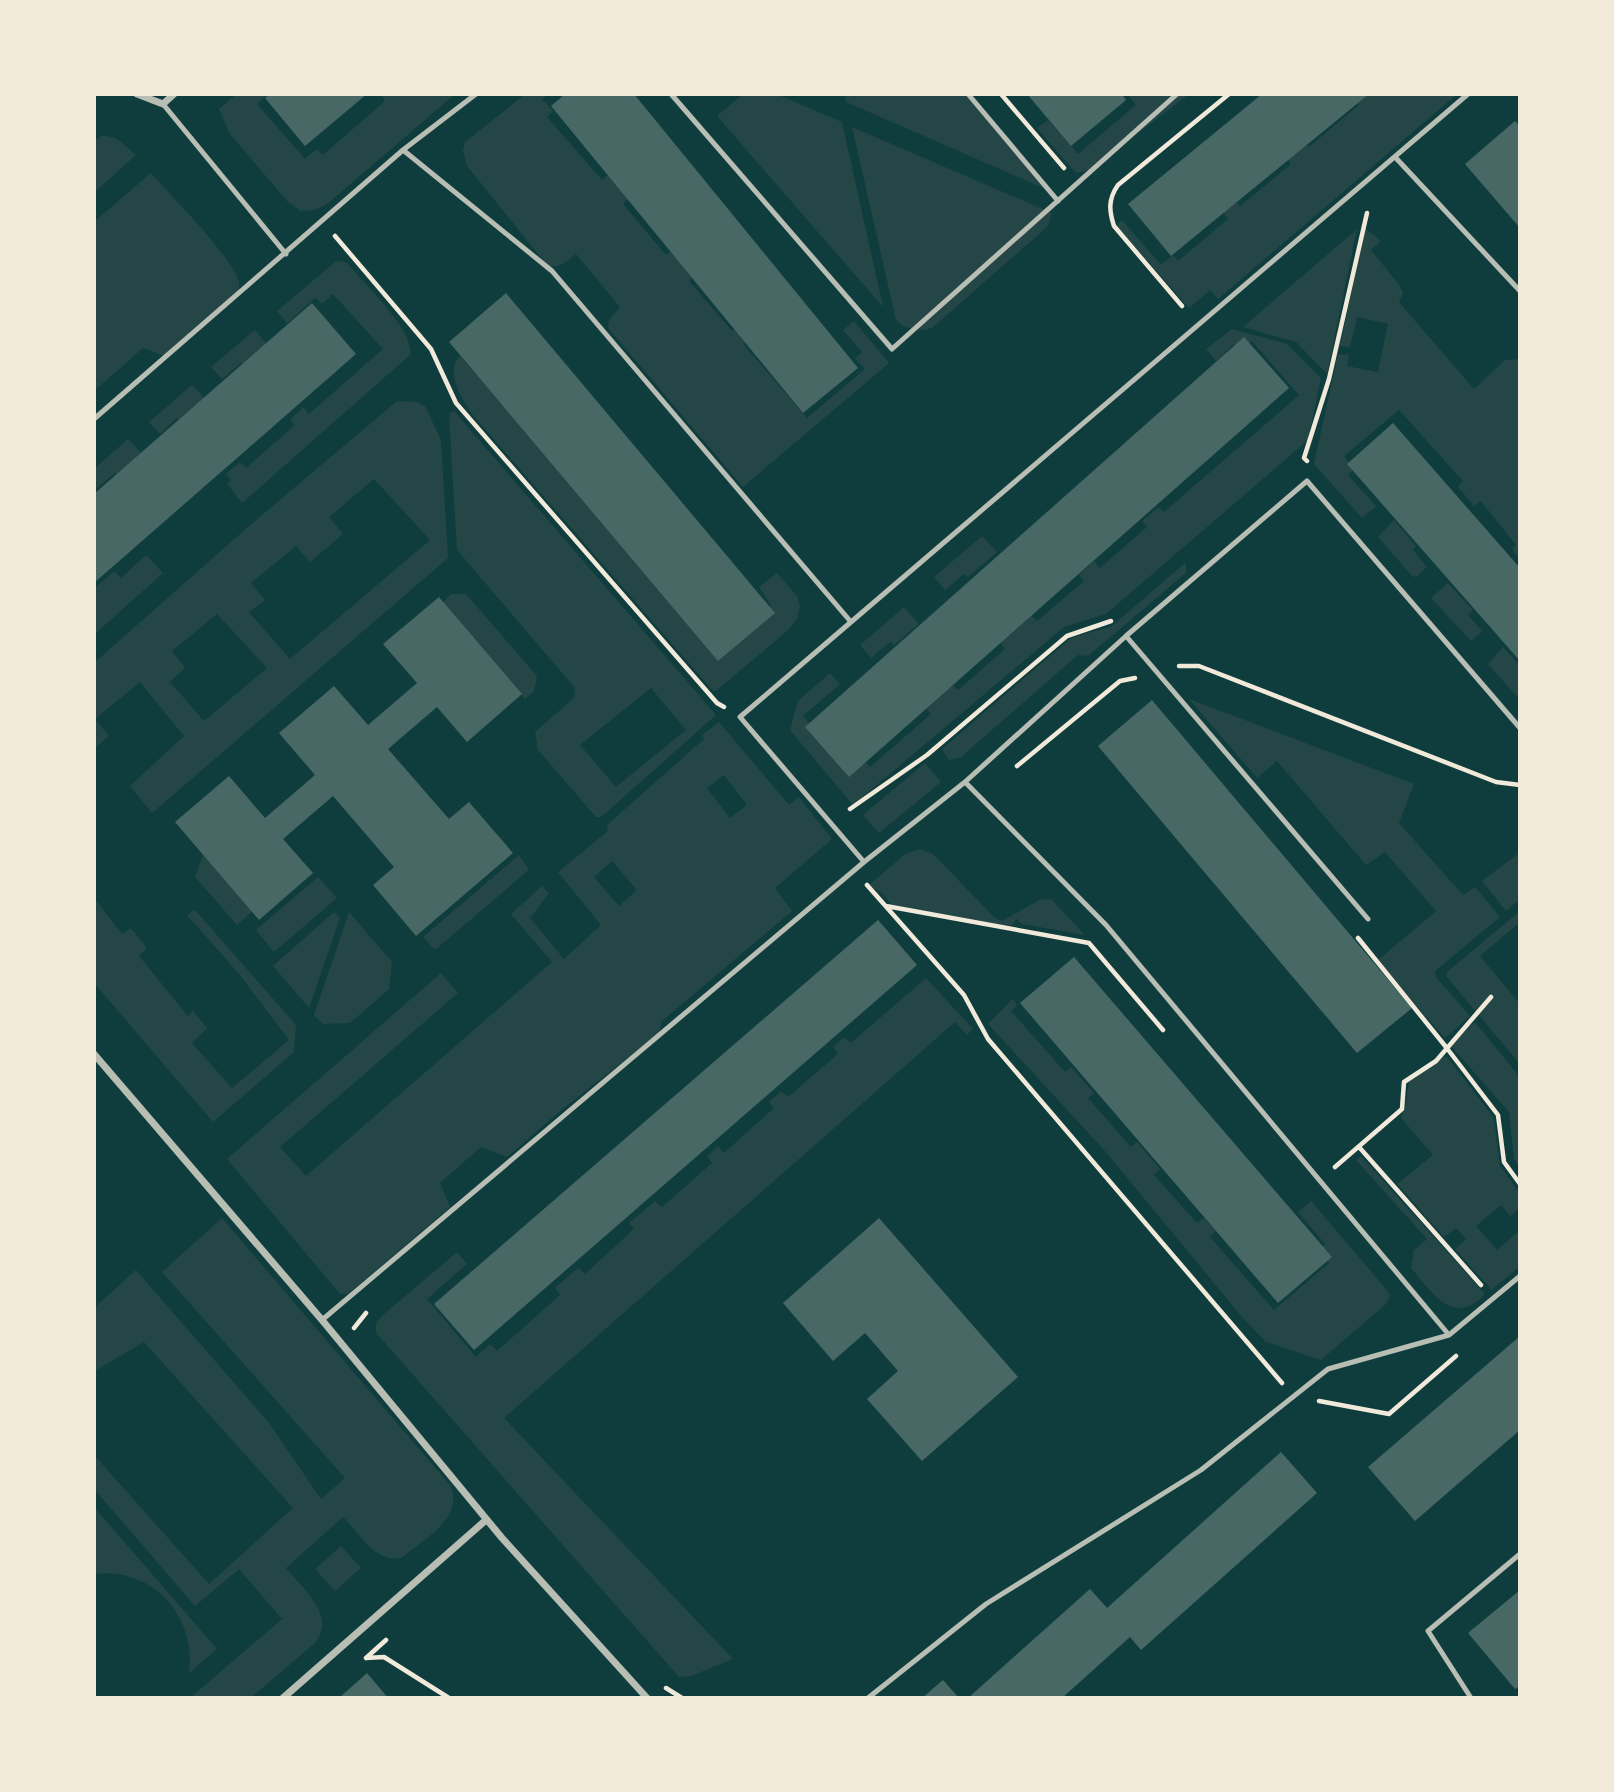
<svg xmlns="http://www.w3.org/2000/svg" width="1614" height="1792" font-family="Helvetica,sans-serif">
  <rect width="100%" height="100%" fill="#0f3d3e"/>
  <path fill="#244646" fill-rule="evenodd" d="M237,94L267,95L257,104L305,159L317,149L323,155L385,101L381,95H454L326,205L314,210L301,211L288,202L230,134L219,109Z
    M767,94L781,96L842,122L883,307L717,116L742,95Z
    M524,95H547L542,99L553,111L547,117L602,180L608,175L628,199L623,204L666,255L673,250L695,275L689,281L732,331L739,326L749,338L743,344L807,418L865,369L855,358L862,352L843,330L854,321L889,363L743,487L608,328L609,320L620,307L576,254C567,261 558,271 546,264L467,166L463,151L465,142Z
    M845,95H967L1048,190L846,102Z
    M1128,95H1188L1089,170L1076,173L1037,128L1048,120L1078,154L1136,105Z
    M1358,95H1456L1218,299L1210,290L1189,308L1116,225L1122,220L1161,265L1173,255L1178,261L1228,219L1223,212L1235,201L1240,206L1291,164L1286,157L1304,142L1309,147L1359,105L1354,98Z
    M852,127L1052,213L1047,227L932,328C919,332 906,330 896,320Z
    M103,135L117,139L136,155L95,192V140Z
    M151,173C170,195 234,258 239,283C240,291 236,297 231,303L168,357L143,348L95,390L94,222Z
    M1365,228L1381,241L1371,250L1400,286L1403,293L1399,302L1474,389L1505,360L1519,359V558L1512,549L1516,545L1481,501L1474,506L1458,487L1463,481L1399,410L1344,456L1354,469L1348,475L1376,506L1362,518L1314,464L1338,354L1349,355L1347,366L1378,372L1388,324L1357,317L1350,347L1340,346Z
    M1357,229L1327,374L1296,342L1243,327Z
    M341,261L347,263C362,281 416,332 410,355L242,503L227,484L231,480L226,474L240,462L246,468L295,425L290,420L303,407L309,414L383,349L333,294L322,304L315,298L287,323L277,311L335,262Z
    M1232,329L1287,344L1321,378L1308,440L1106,614L1064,627L853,805L790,730L798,701L830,673L840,684L803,716L851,771L864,760L870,767L931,714L926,708L952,684L958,690L1005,649L1000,642L1031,615L1037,621L1084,581L1079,575L1094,561L1100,568L1147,527L1142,521L1158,507L1164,512L1299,395L1252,341L1240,351L1234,344L1216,361L1206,349Z
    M255,330L270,348L247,370L241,363L222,379L211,367Z
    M460,356L716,652L771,605L759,587L777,573L797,596L800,606L797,619L787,631L717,690L713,691L472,414C462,398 444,373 460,356Z
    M192,385L208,402L183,424L177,418L160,434L149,422Z
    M397,401L417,402L425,406L441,440L448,558L152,813L130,786L184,736L140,682L95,719L109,736L95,748V662L256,520ZM374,479L430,540L290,659L249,612L265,600L251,583L296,546L310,562L343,534L329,517ZM217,614L267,668L204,721L170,682L185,668L172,651Z
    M454,411L716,715L601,817H596L538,750L535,732L574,698L575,688L457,550L449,414ZM651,688L686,730L616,787L580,745Z
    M128,439L145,457L120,479L115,473L96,489L95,468Z
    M1394,520L1416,546L1413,550L1427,567L1416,577L1412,576L1378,537Z
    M982,536L997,552L968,577L964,574L945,590L934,577Z
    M146,555L163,573L95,634V588L114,571L121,578Z
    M1186,562V573L1088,656L1078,655L961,757L949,760L942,749L1071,638L1112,626Z
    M1448,583L1473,610L1468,615L1482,631L1471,641L1431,598Z
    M451,594H466L537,676L534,691L525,699L442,603Z
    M904,607L919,624L894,645L890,642L871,658L860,645Z
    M1503,647L1519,665V699L1488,664Z
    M1189,699L1414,784L1399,823L1463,895L1475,887L1500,917L1435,971L1436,977L1470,1016L1445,1038L1377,961L1436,911L1385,852L1366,865L1277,761L1257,778Z
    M719,722L789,805L799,797L832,839L775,888L792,911L662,1021L659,1033L559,1112L507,1157L481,1147L440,1183L450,1207L348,1294H340L227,1159L441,973L458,993L280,1147L306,1176L552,962L511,914L542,886L549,893L530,918L564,959L601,925L558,872L608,831L607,825L704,739L702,735ZM724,775L747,805L730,818L707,788ZM612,861L637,890L619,906L594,877Z
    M925,763L941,782L879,833L863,815Z
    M206,847L257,907L237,925L195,877Z
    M919,849L933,854L995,918L1002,921L1039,900L1051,899L1085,935L1022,924L1017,919L1010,926L993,924L892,905L882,893L869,885L904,855Z
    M1519,853V900L1506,911L1482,881Z
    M519,855L529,870L436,949L432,947L423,937Z
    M318,877L337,898L274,952L256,930Z
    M95,899L122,934L131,928L147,948L139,956L188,1016L193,1011L207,1028L192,1043L232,1088L289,1040L239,974L187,915L195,910L296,1025L294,1052L213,1122L95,984Z
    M334,912L340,918L309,1008L273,966Z
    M349,912L392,962L389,989L350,1023L323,1024L314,1015Z
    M1519,912V923L1480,956L1519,1003V1063L1446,976L1447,972Z
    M926,978L973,1029L967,1035L955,1022L504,1418L733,1659L691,1676L679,1677L378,1335C372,1327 378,1320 384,1314L457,1252L467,1264L427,1299L476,1357L490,1344L497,1351L560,1295L555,1288L578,1268L585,1274L634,1229L629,1223L655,1201L662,1207L712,1163L707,1156L718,1146L724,1153L774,1108L769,1102L781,1091L788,1097L838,1054L833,1047L844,1037L851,1043Z
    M1013,999L1017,1005L1011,1011L1065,1072L1071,1067L1094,1093L1088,1098L1131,1147L1137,1142L1160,1169L1154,1175L1197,1223L1204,1218L1216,1231L1210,1237L1274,1310L1329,1263L1319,1250L1325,1244L1298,1212L1311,1201L1386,1289L1390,1296L1386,1304L1321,1360L1266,1342L1242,1317L1105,1151L988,1024Z
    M1475,1022L1519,1076V1167L1514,1159L1509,1112L1451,1046L1452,1043Z
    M1444,1057H1447L1494,1118L1500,1166L1519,1192V1209L1510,1216L1501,1205L1476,1226L1497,1250L1519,1231V1267L1492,1290L1455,1249L1466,1239L1456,1228L1444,1237L1397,1184L1433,1155L1401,1118L1405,1107L1409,1082Z
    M1361,1156L1485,1294C1453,1328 1432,1292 1411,1268L1414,1250L1427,1239L1356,1160Z
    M222,1218L450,1485C466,1518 421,1541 401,1558C373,1562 361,1534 343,1517L286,1568C302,1588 337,1615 315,1643L252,1697H191L282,1619L239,1569L195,1606L95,1490V1456L209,1584L293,1508L144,1342L95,1371V1307L136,1270L269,1423L321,1499L345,1478L162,1272Z
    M94,1507L217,1649L189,1673C197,1616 152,1567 95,1574Z
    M341,1546L361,1568L335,1591L315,1569Z"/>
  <path fill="#486865" d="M270,94H367L305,146L265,98Z
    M565,94H634L858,368L803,413L551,106Z
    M1027,94H1122L1126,100L1071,146Z
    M1262,94H1369L1171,256L1128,204Z
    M1515,121L1520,126V228L1465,164Z
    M506,293L775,613L718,661L449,342Z
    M312,303L356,354L94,583V494Z
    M1244,337L1289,388L849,777L805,727Z
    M1393,423L1520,568V661L1347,464Z
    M439,597L522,694L467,742L437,707L388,749L449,819L469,802L513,853L416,936L373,885L394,867L333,796L283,839L313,873L259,920L175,822L229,776L265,818L315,775L279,733L334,686L368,725L417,683L383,644Z
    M1152,700L1412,1008L1357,1053L1098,746Z
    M878,920L917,965L474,1350L434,1304Z
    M1074,957L1332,1257L1278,1303L1020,1003Z
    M879,1218L1018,1377L922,1461L867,1399L898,1371L865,1333L833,1361L783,1303Z
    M1520,1336V1430L1415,1521L1368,1467Z
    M1281,1452L1317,1493L1141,1650L1130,1637L1062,1698H968L1090,1589L1107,1608Z
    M1520,1590V1686L1515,1689L1468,1633Z
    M367,1673L388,1698H339Z
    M943,1680L959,1698H922Z"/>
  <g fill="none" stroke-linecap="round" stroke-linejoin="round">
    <path stroke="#f1e9da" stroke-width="4.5" d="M1001,94L1064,168
      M335,236L431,349L456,403L717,703L724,707
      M1182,306L1114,226C1109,211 1108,199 1118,185L1229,94
      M1307,461L1304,458L1329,379L1367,213
      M1179,666H1199L1496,782L1520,785
      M1017,766L1120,681L1135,678
      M850,809L927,755L1067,636L1111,621
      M867,885L964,995L988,1039L1282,1383
      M886,906L1089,943L1163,1030
      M1358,938L1446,1047L1498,1115L1504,1162L1520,1184
      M1359,1147L1481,1285
      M1335,1167L1402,1109L1404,1082L1436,1061L1491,997
      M354,1328L366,1313
      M1319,1401L1389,1414L1456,1356
      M366,1658L386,1640
      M366,1658L384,1657L449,1698
      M666,1688L682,1698"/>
    <path stroke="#b8beb3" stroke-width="5" d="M671,94L892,349L1177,94
      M968,94L1058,201
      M163,104L286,254
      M403,150L476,94
      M1395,157L1520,291
      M94,419L403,150L552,271L851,622L740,717L864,862
      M851,622L1468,94
      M1126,636L1368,919
      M322,1320L864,862L965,782
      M1449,1335L1106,925L965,782L1126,636L1307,481L1520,728
      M868,1698L986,1604L1201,1470L1328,1369L1449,1335L1520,1276
      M1471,1698L1428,1631L1520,1554"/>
    <path stroke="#b8beb3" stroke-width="7" d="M137,94L163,104L174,94
      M94,1054L322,1320L502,1538L647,1698
      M283,1698L486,1520"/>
  </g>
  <rect width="1614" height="1792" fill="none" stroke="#f1e9da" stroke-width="192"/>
</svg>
